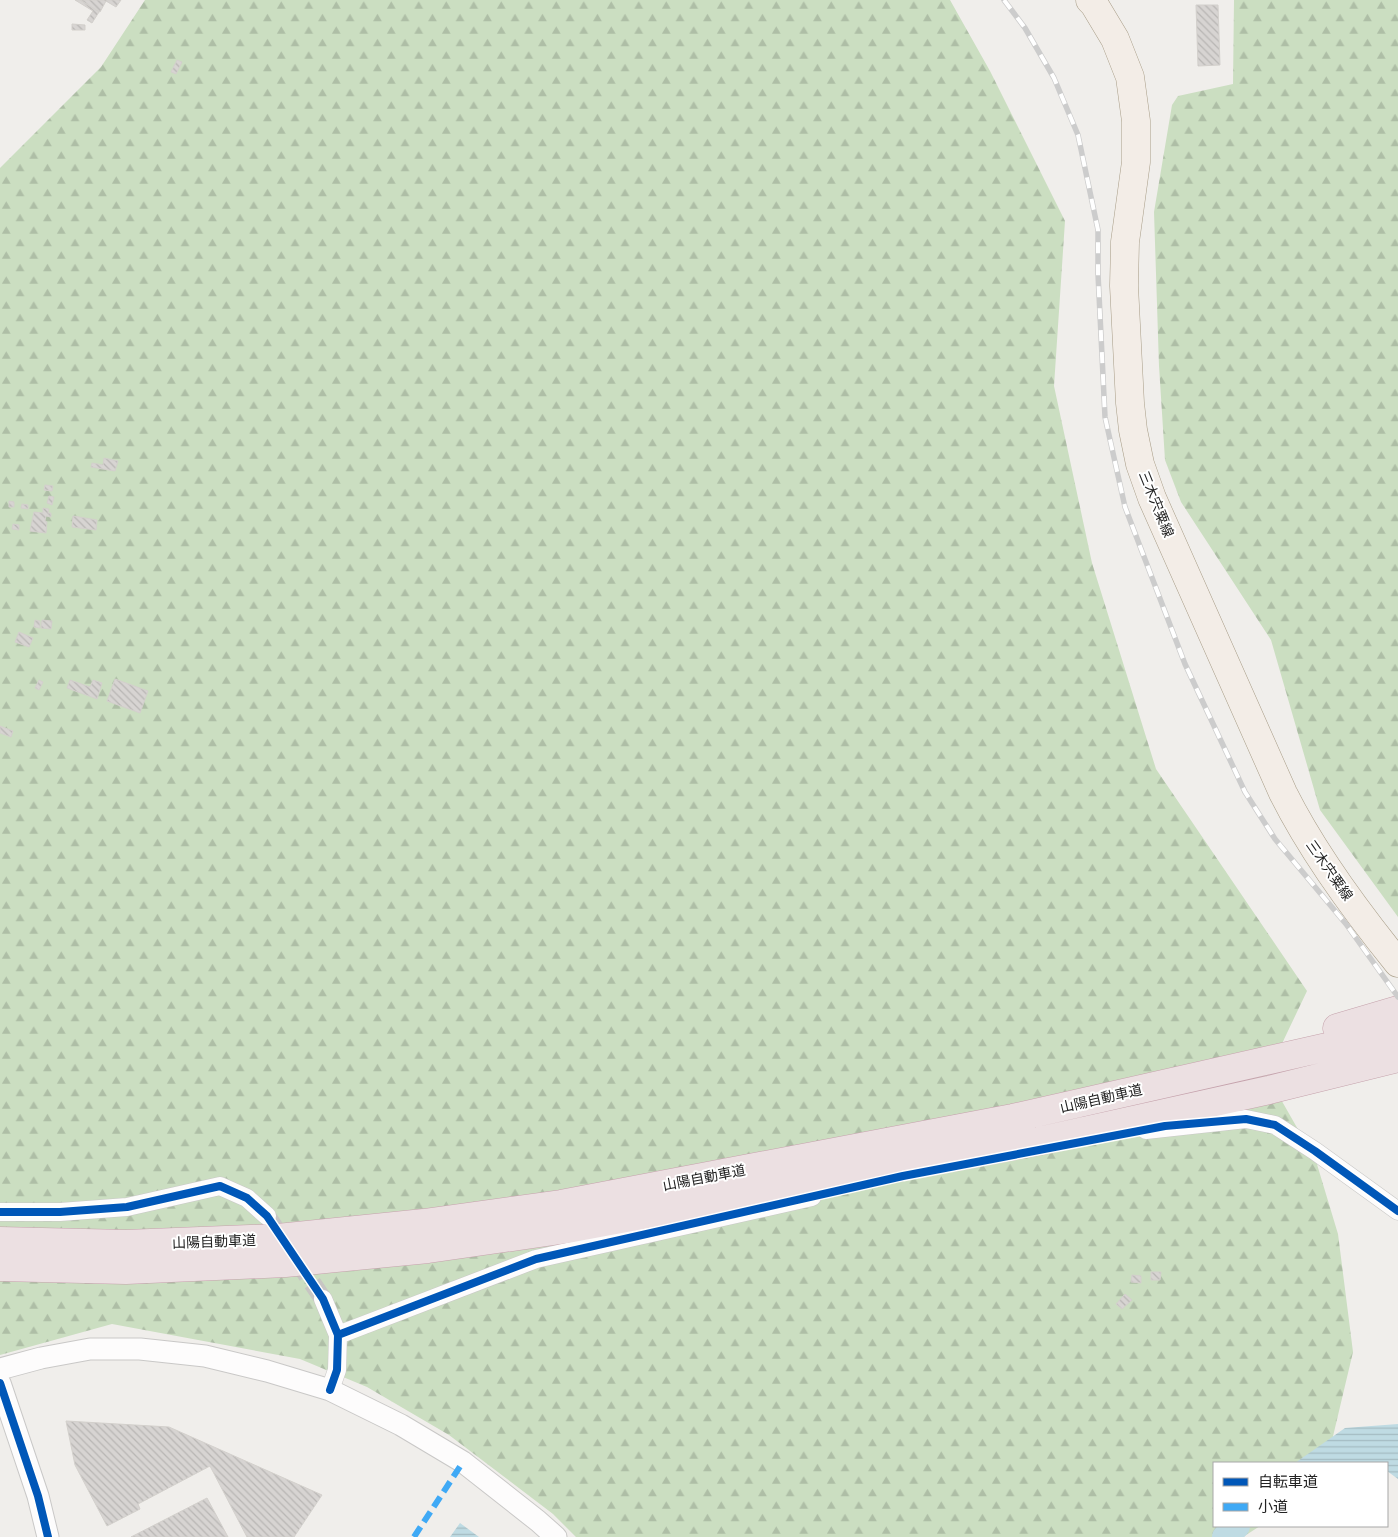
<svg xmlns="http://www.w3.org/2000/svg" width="1398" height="1537" font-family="'Golos Text','Noto Sans JP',sans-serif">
  <defs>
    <pattern id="forest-firs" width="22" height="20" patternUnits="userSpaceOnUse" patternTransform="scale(1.25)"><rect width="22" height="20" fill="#cbdec1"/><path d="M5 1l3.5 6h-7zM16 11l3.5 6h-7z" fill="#aebea6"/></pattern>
    <pattern id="water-rules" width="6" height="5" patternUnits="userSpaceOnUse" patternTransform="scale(1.25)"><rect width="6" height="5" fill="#bfdbe3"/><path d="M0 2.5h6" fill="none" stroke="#a4bcc2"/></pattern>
    <pattern id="building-back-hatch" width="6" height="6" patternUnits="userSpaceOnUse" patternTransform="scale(1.25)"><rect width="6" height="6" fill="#d7d4d2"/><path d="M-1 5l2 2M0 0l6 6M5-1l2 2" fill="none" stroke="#b8b6b4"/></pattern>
  </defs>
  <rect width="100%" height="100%" fill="#f0eeeb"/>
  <path fill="url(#forest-firs)" d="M145,0H950L990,71L1065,221L1054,386L1092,563L1156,769L1307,991L1267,1075L1316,1161L1338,1234L1353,1352L1330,1449L1319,1463H1214V1526H1260L1243,1537H576L553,1514L449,1435L367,1387L300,1359L112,1324L0,1355V168L101,67Z
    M1234,0H1398V917L1320,810L1271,640L1181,502L1165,460L1159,366L1154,212L1172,105L1178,96L1233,84Z"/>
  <path fill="url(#water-rules)" d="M1398,1424V1479L1387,1471V1463H1295L1345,1428Z
    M460,1523L479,1537H450Z"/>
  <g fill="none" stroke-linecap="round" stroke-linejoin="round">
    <path stroke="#bfdbe3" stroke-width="26" d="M1225,1537L1237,1526"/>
  </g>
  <path fill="url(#building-back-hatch)" stroke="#d3d0cc" d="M75,0H80L99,12L92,23L87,20L93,11Z
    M80,0H121L116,7L106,1L100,12Z
    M1196,5H1218L1220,65L1198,66Z
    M72,24L85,25V30H72Z
    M177,60L182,62L176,74L171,72Z
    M104,458L118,461L115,471L91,467L92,463L103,465Z
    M45,485L53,486L52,491L44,490Z
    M49,496L54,497L52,505L47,503Z
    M9,501L14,502V507H9Z
    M22,504L28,505V509L21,508Z
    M43,508L49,509L48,513H51V517L46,516L45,521L47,522L46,533L30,531L34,512L43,513Z
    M73,516L97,520L96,530L72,527Z
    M13,524L19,525V530L12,529Z
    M35,620L40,621V628L34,627Z
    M42,620L52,621L51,629L41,628Z
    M19,632L33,638L29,647L15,642Z
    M115,679L148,691L140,713L107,701Z
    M39,680L43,682L39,690L35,688Z
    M70,680L90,687L93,680L102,683L97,699L67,688Z
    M0,726L13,731L11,737L0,733Z
    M1151,1272H1161L1160,1280H1151Z
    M1132,1275L1141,1276V1283L1131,1282Z
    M1125,1294L1132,1300L1122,1309L1116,1304Z
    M66,1421L169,1427L322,1495L294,1537H247L210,1466L138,1504L140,1509L107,1526L75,1465Z
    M207,1498L228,1537H131Z"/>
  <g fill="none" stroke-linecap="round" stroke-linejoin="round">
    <path stroke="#c7c5c3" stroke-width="18" stroke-dasharray="18 9" stroke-linecap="butt" d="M267,1216L323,1299"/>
    <g stroke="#c9c8c7" stroke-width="19">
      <path id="minor" d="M1146,1130L1246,1119L1275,1125L1315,1151L1398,1211
        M0,1212H60L127,1207L220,1186L247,1198L267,1216
        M323,1299L338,1335L337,1370L330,1390
        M338,1335L536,1259L812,1197"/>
    </g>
    <g stroke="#c9c8c7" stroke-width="23">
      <path id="tertiary" d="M0,1369L41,1358L90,1349H140L205,1356L267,1371L330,1390L401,1425L463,1462L538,1521L556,1537
        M0,1383L38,1496L48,1537"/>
    </g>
    <g stroke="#a79c86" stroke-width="29">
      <path id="primary" d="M1090,0L1094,4L1115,39L1130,77L1136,121V162L1125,242L1124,286L1130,403L1133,430L1140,464L1152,498L1283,793C1313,853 1355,910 1398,963"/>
    </g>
    <g stroke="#c5a2ac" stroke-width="29">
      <path id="motorway" d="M1337,1028L1398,1010
        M0,1241L126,1244L278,1238L424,1223L561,1204L1013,1118L1398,1031
        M0,1267L126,1270L285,1263L428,1249L567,1229L1039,1141L1269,1090L1398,1058"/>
    </g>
    <use href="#minor" stroke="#fdfcfc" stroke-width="18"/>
    <use href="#tertiary" stroke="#fdfcfc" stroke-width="21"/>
    <use href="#primary" stroke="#f3ede7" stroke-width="28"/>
    <use href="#motorway" stroke="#ece0e2" stroke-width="28"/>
    <g stroke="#ccc" stroke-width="5.5">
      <path id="rail" d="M1004,0L1025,28L1054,78L1078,135L1098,230V274L1105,417L1125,507L1185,664L1245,792L1275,839L1346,924L1398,997"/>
    </g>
    <use href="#rail" stroke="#fff" stroke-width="4" stroke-dasharray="11" stroke-linecap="butt"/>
    <path stroke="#3fa9f5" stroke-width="6" stroke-dasharray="12 6" stroke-linecap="butt" d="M414,1537L463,1462"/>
    <g stroke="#fff" stroke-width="11">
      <path id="cycleway" d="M0,1212H60L127,1207L220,1186L247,1198L267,1216L323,1299L338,1335L337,1370L330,1390
        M338,1335L536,1259L903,1176L1165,1126L1246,1119L1275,1125L1315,1151L1398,1211
        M0,1383L38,1496L48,1537"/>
    </g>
    <use href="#cycleway" stroke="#0057b8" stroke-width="8"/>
  </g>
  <g text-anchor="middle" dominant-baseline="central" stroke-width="4" stroke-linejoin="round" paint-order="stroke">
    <g font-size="14" fill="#222" stroke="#fff">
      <text transform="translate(1157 504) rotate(68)">三木宍粟線</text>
      <text transform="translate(1330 870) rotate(55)">三木宍粟線</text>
      <text transform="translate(1101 1098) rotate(-13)">山陽自動車道</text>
      <text transform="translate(704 1177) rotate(-11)">山陽自動車道</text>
      <text transform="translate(214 1241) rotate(-2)">山陽自動車道</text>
    </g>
  </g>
  <rect x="1213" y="1462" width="175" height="65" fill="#ffffff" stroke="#a7a7a7"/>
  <rect x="1223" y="1478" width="25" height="8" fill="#0057b8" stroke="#a7a7a7"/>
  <text x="1258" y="1487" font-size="15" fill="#222222">自転車道</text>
  <rect x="1223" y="1503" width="25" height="8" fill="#3fa9f5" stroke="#a7a7a7"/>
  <text x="1258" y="1512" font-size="15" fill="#222222">小道</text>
</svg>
